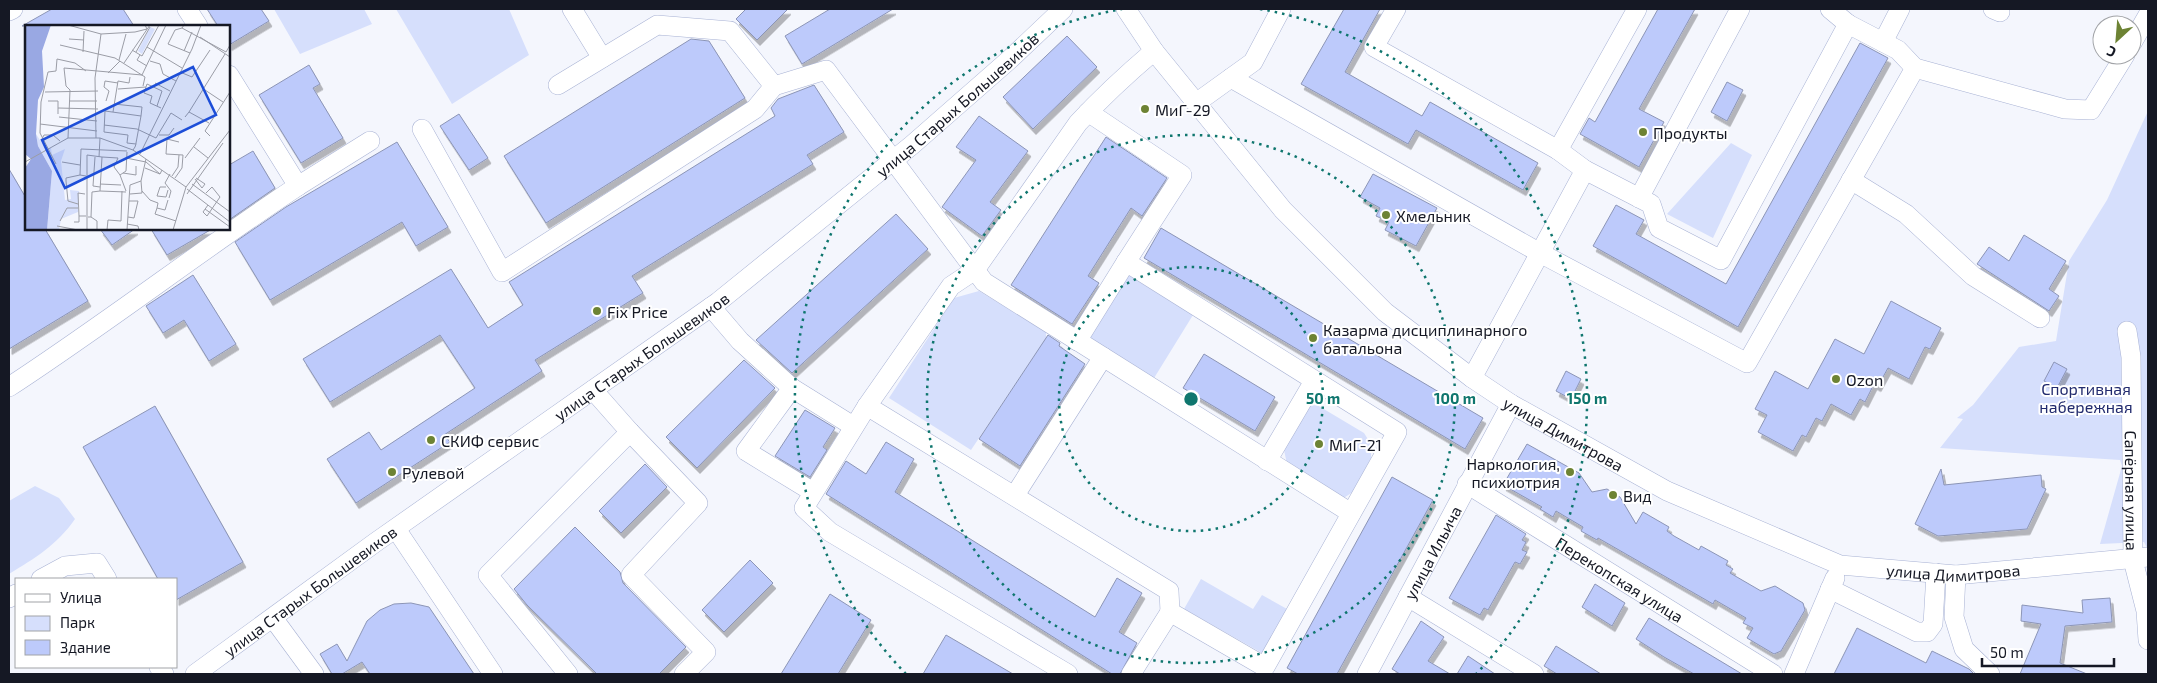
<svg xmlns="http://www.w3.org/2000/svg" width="2157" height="683" font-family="'Exo 2',sans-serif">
  <defs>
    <filter id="shadow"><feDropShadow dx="3" dy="5.5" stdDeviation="0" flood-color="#0004"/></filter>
  </defs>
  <rect width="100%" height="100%" fill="#f4f6fd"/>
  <path fill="#d6dffc" d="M274,9H364L372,24L300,54Z
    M396,9H509L529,55L452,104Z
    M2148,111V550L2144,542L2100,544L2122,466L2120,460L1940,448L1963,419L1957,418L1973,405L2019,347L2056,341L2069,261L2107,200Z
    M1731,143L1752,155L1713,238L1667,214Z
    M1128,275L1193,315L1151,383L1086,342Z
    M979,291L1046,332V338L971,450L889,398L954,298Z
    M1317,405L1364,433L1371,444V458L1353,492L1342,499L1287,464L1284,450L1309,406Z
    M35,486L59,498L75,519C57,545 35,558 9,574V501Z
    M1201,579L1253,609L1262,595L1287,609L1262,653L1184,609Z"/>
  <path fill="#bdcafb" stroke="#8c95b6" filter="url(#shadow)" d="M52,9H123L134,26H22Z
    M207,9H261L269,21L229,45V26H218Z
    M746,9H788L757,40L736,19Z
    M830,9H893L802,64L785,36Z
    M1344,9H1380L1345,72L1422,116L1430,102L1538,163L1523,190L1416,130L1408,144L1301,84Z
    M1658,9H1695L1639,109L1664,122L1639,167L1580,134L1589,118L1595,122Z
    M1067,36L1097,67L1033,129L1003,97Z
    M691,39L709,41L745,98L546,223L504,156Z
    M1860,43L1888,58L1738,327L1593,246L1616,205L1644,220L1636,234L1726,284Z
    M309,65L320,84L313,88L343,138L301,163L259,95Z
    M1727,82L1743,90L1727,121L1711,112Z
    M814,85L844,132L807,155L813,164L632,276L643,293L535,360L542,371L444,435L450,442L356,503L327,459L369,432L381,450L475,388L440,335L330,402L303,359L451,269L488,328L523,305L509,282L775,116L771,108L778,99Z
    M459,114L488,158L469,170L440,126Z
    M979,116L1028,151L990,202L1001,210L982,236L942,207L976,160L956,147Z
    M1106,137L1167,178L1142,216L1131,208L1088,276L1099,283L1072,324L1011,285Z
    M397,142L448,227L416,246L402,222L270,300L235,242L286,207Z
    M253,151L275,188L229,220V165Z
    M9,169L26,198V229H45L88,301L9,349Z
    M1373,174L1437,208L1416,246L1385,230L1389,222L1376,216L1380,208L1360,197Z
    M896,214L928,249L792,373L756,340Z
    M1161,228L1483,418L1465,449L1144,258Z
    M100,229H135L112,245Z
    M151,229H212L167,255Z
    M2024,235L2066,261L2049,289L2059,296L2049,311L1977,264L1989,247L2009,261Z
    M193,275L236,344L209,361L184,320L163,333L146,306Z
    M1891,301L1941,328L1930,349L1925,347L1909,379L1888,368L1878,386L1874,384L1865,402L1860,399L1851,415L1831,404L1822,421L1816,418L1806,437L1802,435L1793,451L1758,432L1767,415L1755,409L1775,371L1808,389L1835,339L1864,354Z
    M1048,335L1060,343L1059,346L1085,364L1020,466L979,439Z
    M1204,354L1275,397L1255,431L1183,388Z
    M744,360L775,388L697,468L666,437Z
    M2054,362L2067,369L2057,388L2044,381Z
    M1566,371L1581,379L1571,399L1556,391Z
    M155,406L243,562L176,600V579H158L83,447Z
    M805,410L835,428L823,447L827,450L810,477L775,456Z
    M886,442L914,459L895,492L1095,617L1117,578L1142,593L1119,632L1137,643L1120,674H1112L826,494L846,461L866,474Z
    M1527,444L1579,473L1592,492L1607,489L1620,497L1636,524L1643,512L1669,527L1667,531L1674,536L1699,550L1701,546L1728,561L1726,565L1733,569L1730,573L1761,591L1775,586L1803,603L1805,610L1781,651L1774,654L1747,638L1753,628L1743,623L1746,618L1715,600L1713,604L1598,538L1597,540L1581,531L1583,527L1556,511L1553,517L1540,509L1542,507L1503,485Z
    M645,464L667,487L621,533L599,511Z
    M1941,469L1944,485L2041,475L2042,487L2046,489L2027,529L1938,536L1915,524Z
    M1392,477L1433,500L1337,674H1298L1287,668Z
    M1496,515L1526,534L1522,540L1526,542L1522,550L1527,552L1520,564L1515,562L1488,610L1484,608L1480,615L1449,598Z
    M575,527L620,572L623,583L686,647L659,674H597L527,605L514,589Z
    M750,560L773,583L724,632L702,610Z
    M1595,584L1625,603L1612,626L1582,607Z
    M830,594L871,620L838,674H781Z
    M2110,598L2112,622L2065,626L2060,663L2087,674H2020L2041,624L2021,621L2022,605L2083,613L2082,600Z
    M411,603L429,607L474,674H370L362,662L342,674H332L320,654L337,644L347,661L367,621L380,610L394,604Z
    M1649,618L1687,641L1742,674H1694L1664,657L1636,639Z
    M1421,621L1444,637L1428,661L1450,674H1400L1392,669Z
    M1857,628L1926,663L1932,651L1969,669L1974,674H1834Z
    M946,635L1013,674H923Z
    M1556,646L1601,674H1557L1544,666Z
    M1468,656L1495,674H1457Z"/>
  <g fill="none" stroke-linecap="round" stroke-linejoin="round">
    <g stroke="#a8b2d4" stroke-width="20">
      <g id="minor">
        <path d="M187,9L198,26"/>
        <path d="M572,9L602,58"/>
        <path id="s1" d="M1126,9L1154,51L1283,210L1385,312L1472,378L1511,404L1667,491L1840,565L1956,575L2148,557"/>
        <path d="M1396,9L1374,47L1558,150L1637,9"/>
        <path d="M1993,9L2000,12"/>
        <path d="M9,11L13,9"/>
        <path d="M1883,42L1900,9"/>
        <path d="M2132,43L2148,15"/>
        <path d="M1915,68L2065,109L2091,110L2125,55"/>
        <path d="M229,75L298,186L370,141"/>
        <path d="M1231,78L1540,253L1747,363L1915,68L1898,50L1848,24"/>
        <path d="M558,85L657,25L730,31L774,86"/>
        <path d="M1196,103L1253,62L1281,9"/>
        <path d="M1088,112L1182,175L1126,262L1397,432L1265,667L1170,612L1169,591L867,406L951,286L975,270L1078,123C1102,97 1127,74 1154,51"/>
        <path d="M422,129L502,272L755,109L774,86L826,70L984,282L1351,513"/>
        <path d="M1558,150L1585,170L1651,204L1659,228L1721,260L1848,24L1830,9"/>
        <path d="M1851,180L1906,214L1973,276L2040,318"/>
        <path d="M1639,198L1740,9"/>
        <path d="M711,307L740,341L792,388L853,426"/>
        <path id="s2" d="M2127,331L2131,357L2133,560L2146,611L2148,640"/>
        <path d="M1077,341L1126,262"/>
        <path d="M1472,378L1585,170"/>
        <path d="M9,387C107,323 200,251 298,186"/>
        <path d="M792,388L746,451L813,492"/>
        <path d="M593,390L630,432L698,503L631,575L706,652L684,674"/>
        <path d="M867,406L804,508L830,532L1068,674"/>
        <path d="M1267,461L1314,381"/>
        <path id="s3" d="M1467,484L1773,674"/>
        <path d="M1015,495L1103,357"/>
        <path d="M396,529L493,674"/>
        <path d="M1956,575L1954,617L1964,649L1990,674"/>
        <path d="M41,579L65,566L97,563L107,579"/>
        <path d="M1830,589L1905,626L1917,632H1927L1933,624L1936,573"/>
        <path d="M1408,597L1534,674"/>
        <path d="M9,598L16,594"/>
        <path d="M273,618L314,674"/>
        <path d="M159,667L164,674"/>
        <path id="s4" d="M195,674L376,542L718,302L912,145L1009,60L1063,9"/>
        <path d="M568,674L488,575L630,432"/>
        <path d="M1131,674L1170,612"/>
        <path id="s5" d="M1367,674L1511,404"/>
        <path d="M1794,674L1835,578"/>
      </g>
    </g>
    <use href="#minor" stroke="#fff" stroke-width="19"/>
  </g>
  <g fill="none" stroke="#0f766e" stroke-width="2.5" stroke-dasharray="2.5 5">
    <circle cx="1191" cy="399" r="132"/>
    <circle cx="1191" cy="399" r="264"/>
    <path d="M906 674A396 396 0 0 1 1122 9M1260 9A396 396 0 0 1 1476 674"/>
  </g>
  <g fill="#6d8334" stroke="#fff" stroke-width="2">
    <circle cx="1145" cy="109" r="5"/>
    <circle cx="1643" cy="132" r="5"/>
    <circle cx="1386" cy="215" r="5"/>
    <circle cx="597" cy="311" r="5"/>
    <circle cx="1313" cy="338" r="5"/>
    <circle cx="1836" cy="379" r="5"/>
    <circle cx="431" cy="440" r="5"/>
    <circle cx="1319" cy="444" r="5"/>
    <circle cx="392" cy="472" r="5"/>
    <circle cx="1570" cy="472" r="5"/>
    <circle cx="1613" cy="495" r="5"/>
  </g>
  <g text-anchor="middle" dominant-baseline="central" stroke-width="4" stroke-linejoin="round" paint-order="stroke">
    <g font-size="16" fill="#151824" stroke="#fff">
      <text stroke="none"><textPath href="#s4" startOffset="952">улица Старых Большевиков</textPath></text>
      <text stroke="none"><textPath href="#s4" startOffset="548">улица Старых Большевиков</textPath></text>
      <text stroke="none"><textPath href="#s1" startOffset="616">улица Димитрова</textPath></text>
      <text stroke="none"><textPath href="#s2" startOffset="160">Сапёрная улица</textPath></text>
      <text stroke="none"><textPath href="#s5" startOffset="138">улица Ильича</textPath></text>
      <text stroke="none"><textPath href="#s1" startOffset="1036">улица Димитрова</textPath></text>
      <text stroke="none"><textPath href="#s3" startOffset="180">Перекопская улица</textPath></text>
      <text stroke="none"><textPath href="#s4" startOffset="142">улица Старых Большевиков</textPath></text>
    </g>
    <g font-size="16" fill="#151824" stroke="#fff" text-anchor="start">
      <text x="1155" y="109">МиГ-29</text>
      <text x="1653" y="132">Продукты</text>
      <text x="1396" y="215">Хмельник</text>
      <text x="607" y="311">Fix Price</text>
      <text x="1323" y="329">Казарма дисциплинарного<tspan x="1323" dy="18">батальона</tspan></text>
      <text x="1846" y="379">Ozon</text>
      <text x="441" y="440">СКИФ сервис</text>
      <text x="1329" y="444">МиГ-21</text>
      <text x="1560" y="463" text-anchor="end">Наркология,<tspan x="1560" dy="18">психиотрия</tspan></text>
      <text x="402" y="472">Рулевой</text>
      <text x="1623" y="495">Вид</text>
    </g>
    <g font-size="16" fill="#222b6e" stroke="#fff">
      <text x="2086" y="388">Спортивная<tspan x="2086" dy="18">набережная</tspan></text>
    </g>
  </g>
  <g transform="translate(25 25)">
    <rect width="205" height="205" fill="#f4f6fd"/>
    <path d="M125,2L130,4L117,29L113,26ZM11,109L20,123H26L27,130L40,124L36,136L40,175L46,174L45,165L54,166L53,187L36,194L34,205H22L27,146L13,121Z" fill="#d6dffc"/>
    <path d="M0,0H26L17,26L19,62L13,75L11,109L13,121L27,146L22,205H0V143L6,134L0,129Z" fill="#99a8e3"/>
    <path fill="none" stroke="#9b9da6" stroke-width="1" d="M43,0L76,9L110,7L122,4L120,0M159,0L157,3L201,27L205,20M157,3L150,5L143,19L165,28M175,12L205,32M44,14L59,15M35,20L90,33L120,52L118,61M122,22L157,43M107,25L117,31L134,0M159,26L167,7M58,27L59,6M111,27L125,2M115,30L112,35L122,41M94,35L101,9M125,36L135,39L138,49L151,56M99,38L125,0M155,47L167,52L185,25M83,48L95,36M117,50L141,0M130,58L145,66M121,62L122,59L137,66L132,81M177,63L198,77M93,64L121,62L119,68L127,71L125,78L136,83M20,67L73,66M23,76H33V89M44,76H72M81,76L84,66L79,62L80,56L93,58M89,79L117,82L116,91M33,83L73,84M88,87L93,56L104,58L105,52M164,87L200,29M34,92L72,96M160,92L164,87L184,98M15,99L72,106M79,100L112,104L131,113L146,88L157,95M134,110H144L149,103M185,111L180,106L205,67M43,113L45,65L41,61L39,43L117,50M71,113L70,53L76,9M17,114L19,110H28L35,116M169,122L183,133M108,125L110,122L111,119V118L116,91L80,86L79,107L103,110L102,118L111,119M115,129L167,24L176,0M70,132L68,161L75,162M74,132L75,113M101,133L121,137L135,149M160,133L175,113M0,137L43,113H75L108,125L161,162M37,137L55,140M31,139L15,108L16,77L23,47L31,46L32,34L50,38L61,46M120,143L135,149L137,145M98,148L111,150V141M95,150L89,142L93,133L77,132L75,166L101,167M61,151L55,150L56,124L102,126M147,151L153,142L154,130M150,153L157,143L158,130L141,129L142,114L154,117M170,154L177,163L180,159L171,153M75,159L96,160M167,159L205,187M141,162H135L132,171L141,172L143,165M162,164L205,197M101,166L95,150L101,146L102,127M117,166L125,175L133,178L132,183M181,168L187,162L195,172L182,191L178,187L183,180M105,169L117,168L116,156M162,169L198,118M144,173L146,166L140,158L145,149M143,175L140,185L132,183L130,189L151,196M53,179L43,176L41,156V153L55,150M180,184L205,202M54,191L53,168L60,169M63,192H66L67,167L75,166M66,192L72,196V205M103,192L109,193L113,176H104M35,196L42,183H53M49,197H54V191H61M102,199L113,201L114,205M32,201L53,205M62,205V130L77,132M82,205L83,195L96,196L97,166M102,205L105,160L116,156L121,134M148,205L161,162L205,105"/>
    <path fill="#1d4ed8" fill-opacity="0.15" stroke="#1d4ed8" stroke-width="2.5" d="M168,42L191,90L40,163L17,115Z"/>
    <rect width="205" height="205" fill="none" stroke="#151824" stroke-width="2.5"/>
  </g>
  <circle cx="1191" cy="399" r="8" fill="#0f766e" stroke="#fff" stroke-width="2.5"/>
  <g font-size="15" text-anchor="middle" font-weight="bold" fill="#0f766e" stroke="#fff" stroke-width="4" stroke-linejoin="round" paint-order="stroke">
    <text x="1323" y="404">50 m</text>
    <text x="1455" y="404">100 m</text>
    <text x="1587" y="404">150 m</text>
  </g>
  <rect width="2157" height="683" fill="none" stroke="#151824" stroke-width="20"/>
  <rect x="15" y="578" width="162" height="90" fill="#ffffff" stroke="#a1a3a7"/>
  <rect x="25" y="594" width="25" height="8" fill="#ffffff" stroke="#a1a3a7"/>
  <text x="60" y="603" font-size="15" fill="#151824">Улица</text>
  <rect x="25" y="616" width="25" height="15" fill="#d6dffc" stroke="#a1a3a7"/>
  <text x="60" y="628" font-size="15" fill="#151824">Парк</text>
  <rect x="25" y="640" width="25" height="15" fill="#bdcafb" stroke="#a1a3a7"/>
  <text x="60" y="653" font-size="15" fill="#151824">Здание</text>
  <g transform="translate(2117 40) rotate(206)"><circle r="24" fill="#ffffff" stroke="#a1a3a7"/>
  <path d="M0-4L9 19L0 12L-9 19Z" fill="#6d8334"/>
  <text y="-8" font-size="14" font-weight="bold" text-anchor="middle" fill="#151824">С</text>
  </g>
  <path d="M1982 658v8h132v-8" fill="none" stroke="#151824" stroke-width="2.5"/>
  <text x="1990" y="658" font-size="15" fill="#151824" stroke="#ffffff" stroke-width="4" paint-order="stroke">50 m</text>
</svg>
